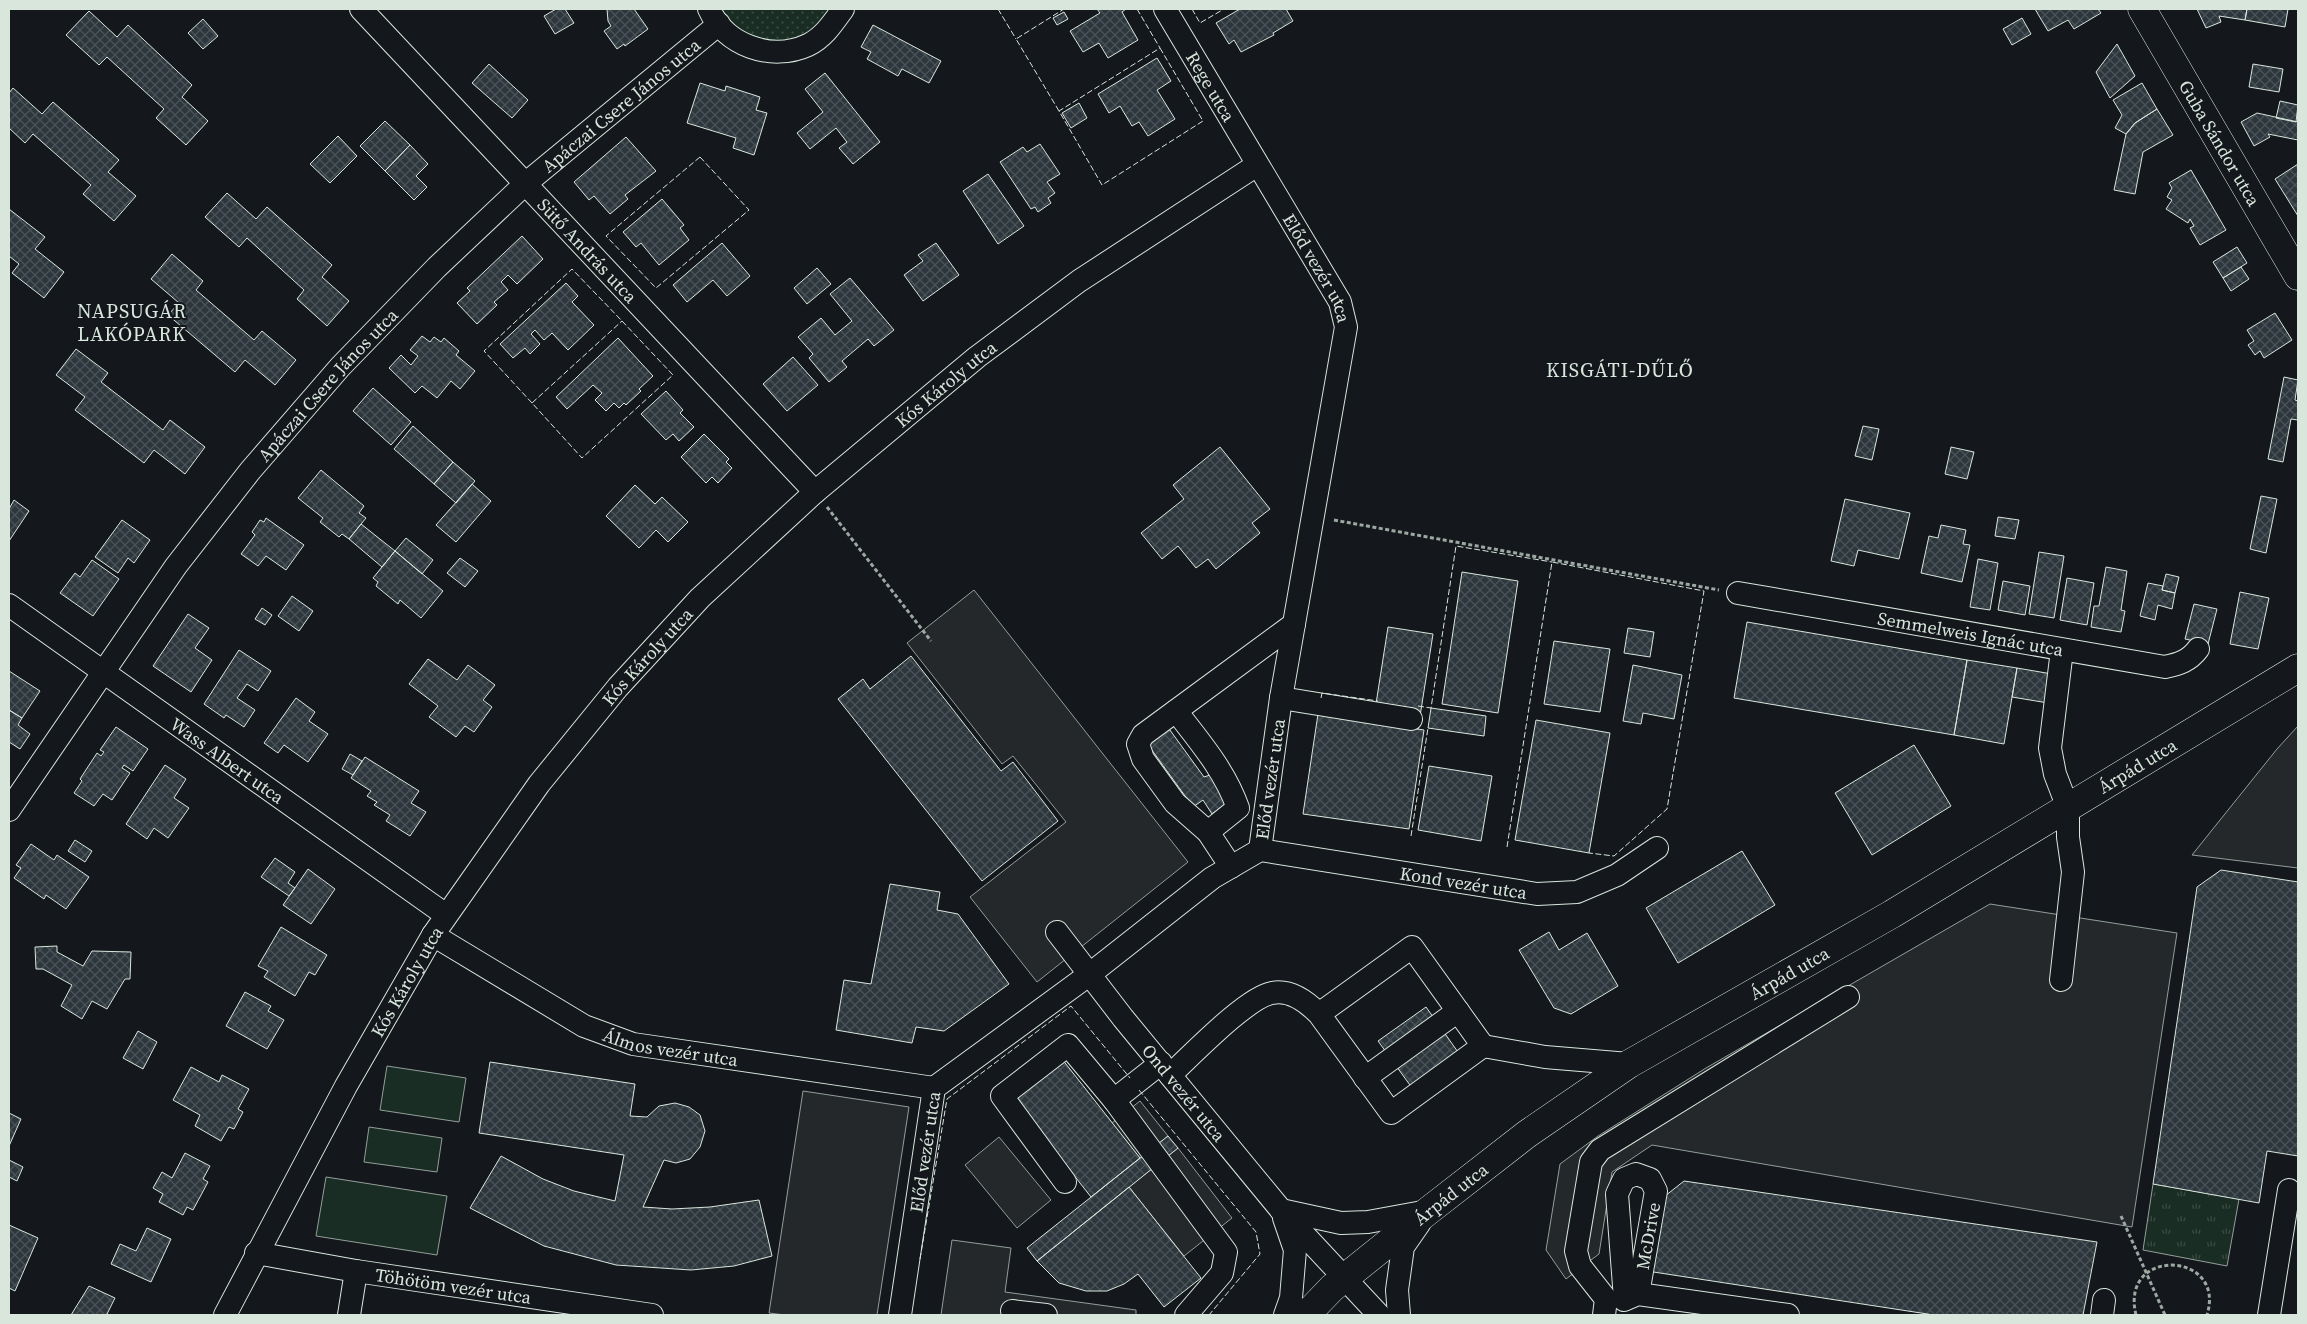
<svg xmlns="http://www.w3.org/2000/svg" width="2307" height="1324" font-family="'Source Serif 4',serif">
  <defs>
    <pattern id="grass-dots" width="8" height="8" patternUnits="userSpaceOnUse" patternTransform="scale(1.25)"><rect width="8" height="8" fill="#1a2d24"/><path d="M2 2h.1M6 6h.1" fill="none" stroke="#3b4b43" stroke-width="1.8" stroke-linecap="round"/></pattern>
    <pattern id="park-tufts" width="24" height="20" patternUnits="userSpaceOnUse" patternTransform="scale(1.25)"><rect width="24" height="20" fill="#1a2d24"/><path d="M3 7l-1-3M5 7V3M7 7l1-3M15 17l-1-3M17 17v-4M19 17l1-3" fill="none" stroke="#3b4b43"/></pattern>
    <pattern id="building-cross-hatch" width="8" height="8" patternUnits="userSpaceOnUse" patternTransform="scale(1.25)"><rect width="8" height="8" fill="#2c363c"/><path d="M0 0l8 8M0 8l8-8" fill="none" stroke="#4a5358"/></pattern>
  </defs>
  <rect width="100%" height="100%" fill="#14181c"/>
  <path fill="url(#grass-dots)" stroke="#939e99" d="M722,9H832C825,19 816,30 804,36C775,48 737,38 722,9Z"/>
  <path fill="url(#park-tufts)" stroke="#939e99" d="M2153,1184L2239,1199L2227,1266L2143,1250Z"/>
  <path fill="#1a2d24" stroke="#939e99" d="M387,1066L466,1078L459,1122L380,1110Z
    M369,1127L442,1138L437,1172L364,1162Z
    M326,1177L447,1196L437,1255L316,1236Z"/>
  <path fill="#24282b" stroke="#939e99" d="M974,590L1188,862L1037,982L970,897L1066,822L1013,756L1002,764L907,643Z
    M2298,726V868L2192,855L2277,749Z
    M1990,904L2177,933L2132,1227L1652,1145L1612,1172L1599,1254L1566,1279L1546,1250L1560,1164L1598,1136L1706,1068Z
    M803,1091L909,1107L877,1315H785L769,1313Z
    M1140,1101L1168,1136L1140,1158L1112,1123Z
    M999,1137L1051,1200L1017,1228L965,1165Z
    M1178,1148L1232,1218L1184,1256L1129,1187Z
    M952,1240L1011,1248L1005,1292L1136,1310V1315H941Z"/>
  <path fill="url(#building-cross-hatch)" stroke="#d8e6dc" d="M556,9H565L574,23L555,34L544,16Z
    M607,9H634L648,29L625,46L624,44L617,49L604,31L611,26L608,21Z
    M1097,9H1126L1122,12L1138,40L1108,58L1099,43L1083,52L1070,31L1100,13Z
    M1240,9H1286L1293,21L1273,33L1274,35L1241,52L1234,40L1229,44L1216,23Z
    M2035,9H2098L2101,13L2074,29L2068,20L2048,31Z
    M2197,9H2247L2245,20L2219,16L2221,22L2206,28Z
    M2247,9H2288L2285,27L2245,20Z
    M89,11L117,37L128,25L192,85L182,97L208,121L186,145L156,118L164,109L107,57L99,65L66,35Z
    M1064,12L1068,19L1057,25L1053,18Z
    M2022,18L2031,34L2012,45L2003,29Z
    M203,19L218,36L203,49L188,33Z
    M873,25L941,61L929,83L902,69L898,76L867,59L871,52L861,47Z
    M2117,44L2135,76L2110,98L2096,72Z
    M1157,58L1171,81L1157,90L1175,119L1148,136L1139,122L1132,126L1120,106L1109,113L1098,94Z
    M489,64L528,100L512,118L472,83Z
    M2253,64L2283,69L2279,92L2249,87Z
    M825,73L880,142L853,164L839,148L847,142L836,128L810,149L797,133L823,112L805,89Z
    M700,83L725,91L726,86L760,97L756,110L767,113L754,155L733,148L736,138L687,123Z
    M2142,83L2157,109L2135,123L2126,134L2115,128L2122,115L2113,100Z
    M13,88L42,114L53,102L119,160L108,172L136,196L114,221L83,194L91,185L33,134L25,143L9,128V93Z
    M2280,101L2298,105L2296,122L2276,118Z
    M1079,103L1087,118L1071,128L1062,113Z
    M2157,109L2173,135L2143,152L2135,194L2114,190L2126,134L2135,123Z
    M2257,113L2298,122V140L2268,134L2270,137L2254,146L2241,122Z
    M385,121L410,145L385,171L360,146Z
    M338,136L357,156L330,183L310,164Z
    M626,137L656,171L625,195L628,199L610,214L594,196L589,200L574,182Z
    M1040,144L1060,174L1047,182L1055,193L1048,198L1051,203L1038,212L1035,207L1031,209L1000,162L1023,147L1027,152Z
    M410,145L428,164L416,176L427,187L414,200L385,171Z
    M2298,164V216L2275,179Z
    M2191,170L2226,230L2200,245L2190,228L2194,226L2190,219L2188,223L2166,209L2172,200L2167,197L2172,188L2169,183Z
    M988,174L1024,226L998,244L963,191Z
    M227,193L256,219L267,207L332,265L322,277L349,301L327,326L297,299L304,290L247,238L239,247L205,217Z
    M662,199L684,225L680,228L689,240L659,265L641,243L636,247L623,232Z
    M9,209L45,237L35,249L64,272L44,298L12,273L19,264L9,256Z
    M522,236L543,259L517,284L508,275L501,282L508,290L494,302L497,305L477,324L457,303L470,291L467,288Z
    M722,243L750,276L727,296L713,280L687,302L673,285Z
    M936,243L959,275L923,301L904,275L923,261L918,255Z
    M2237,247L2247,263L2223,278L2213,262Z
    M172,254L203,281L196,290L254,340L262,331L296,360L275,385L245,360L235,372L168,315L179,303L151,279Z
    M2241,267L2249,279L2231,291L2223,278Z
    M817,268L831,284L807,304L794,288Z
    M850,278L894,330L874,346L868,339L842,361L847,367L829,382L809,358L813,354L798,337L821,318L835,335L852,321L830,294Z
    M566,283L578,296L572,302L594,325L568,350L552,333L544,340L535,330L531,334L540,344L530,354L525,348L513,358L500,344Z
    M2275,313L2292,340L2264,358L2260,351L2255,355L2248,345L2254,341L2247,330Z
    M422,336L430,342L434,337L441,342L444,338L459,351L456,355L475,371L460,389L451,381L437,398L422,386L415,393L389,368L401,355L411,365L418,356L410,350Z
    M618,338L653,376L639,389L641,391L626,405L624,403L619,408L614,403L606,411L595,400L602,393L593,385L567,409L556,397Z
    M76,349L108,373L101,382L163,430L170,420L205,447L185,474L154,450L144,463L75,410L85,397L56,375Z
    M793,357L818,385L787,411L763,384Z
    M2284,377L2298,380L2295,400L2298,401V420L2291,419L2283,462L2268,459Z
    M373,388L411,422L391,445L353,411Z
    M666,391L683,410L680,413L694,427L679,441L673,434L666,440L641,414Z
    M413,426L453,462L434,484L394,449Z
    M1863,426L1879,429L1872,460L1855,456Z
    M704,434L729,459L726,462L732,468L718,483L712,477L706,483L681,457Z
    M1220,447L1270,509L1252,523L1260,533L1216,569L1208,559L1196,568L1178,546L1162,559L1141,533L1184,499L1173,485Z
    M1951,447L1974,452L1967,479L1945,474Z
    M453,462L475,481L456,503L434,484Z
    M321,470L364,506L359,513L366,518L349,539L342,534L339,537L320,522L323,518L298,498Z
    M472,484L491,501L456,542L436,525Z
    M635,485L655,504L662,497L688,522L668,542L656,530L639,548L606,516Z
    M2261,496L2277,499L2266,553L2250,549Z
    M1845,499L1910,513L1899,559L1858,550L1854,566L1831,561Z
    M14,500L29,511L9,541V509Z
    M1998,517L2019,520L2015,539L1995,536Z
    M266,518L304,545L286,570L266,556L258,566L241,554L255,535L252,532L260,520L264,522Z
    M122,520L150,540L134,563L128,558L118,573L95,557Z
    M361,524L395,551L382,567L349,539Z
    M1941,525L1966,530L1963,544L1970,545L1962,582L1921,573L1929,536L1938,538Z
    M406,538L433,560L422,574L395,551Z
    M395,551L443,591L421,618L400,600L398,604L376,586L378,582L373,578Z
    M2039,552L2064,556L2054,618L2029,614Z
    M460,558L478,571L465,587L447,573Z
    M1978,559L1998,563L1990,610L1970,607Z
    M92,560L119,579L93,616L60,593L75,573L80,577Z
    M2106,567L2127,571L2121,610L2125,611L2121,632L2091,627L2094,606H2099Z
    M1462,572L1518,581L1498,713L1442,704Z
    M2166,574L2179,577L2175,593L2162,590Z
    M2067,578L2094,583L2087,625L2060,620Z
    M2003,581L2030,586L2025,615L1998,610Z
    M2148,583L2163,586L2162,590L2175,593L2172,609L2158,605L2155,620L2140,616Z
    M2240,592L2269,598L2258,649L2230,644Z
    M292,596L313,611L299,631L278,616Z
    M2194,604L2217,609L2208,644L2185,639Z
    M262,608L272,615L265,625L255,619Z
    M188,614L209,628L195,648L212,660L191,692L153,666Z
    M1747,622L1967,660L1954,735L1734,698Z
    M1388,627L1433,634L1418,729L1373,723Z
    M1628,628L1654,632L1650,657L1624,653Z
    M1554,641L1610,649L1600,712L1544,704Z
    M239,650L271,671L258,691L247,684L237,698L255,710L244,727L226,715L224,718L204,704Z
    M911,656L1001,771L1013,762L1058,821L982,881L838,699L863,679L870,689Z
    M428,659L457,680L468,665L495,685L483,700L492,707L474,732L465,726L456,737L429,717L438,706L409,684Z
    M1967,660L2017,668L2004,744L1954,735Z
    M1633,665L1682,675L1674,719L1643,713L1641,724L1623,721Z
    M2017,668L2052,674L2048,703L2012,697Z
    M9,671L40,691L22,718L9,710Z
    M296,698L315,712L309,721L328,734L308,762L284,745L278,753L264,743Z
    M1431,708L1486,716L1484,736L1428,728Z
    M9,710L22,718L18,725L30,734L20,749L9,742Z
    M1318,714L1424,730L1409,829L1303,814Z
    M1536,720L1610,733L1589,853L1515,840Z
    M1167,726L1204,777L1210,775L1229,801L1212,814L1203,800L1193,807L1146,742Z
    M116,727L148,749L133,771L124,765L122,768L130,773L112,800L103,794L94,806L74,793L82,781L80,779L97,753L101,756L104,752L100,750Z
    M1914,745L1951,806L1872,855L1835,793Z
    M350,754L362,761L353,775L342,769Z
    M365,757L419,791L411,803L426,812L410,836L386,821L390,815L374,805L377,802L367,796L371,791L351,778Z
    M165,765L186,779L174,798L189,808L168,838L154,828L147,839L126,824Z
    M1429,766L1492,776L1481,841L1418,830Z
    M75,840L92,851L85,862L68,851Z
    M31,844L54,860L57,855L89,877L66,909L46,895L44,899L14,878L21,868L16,865Z
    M1742,851L1775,905L1678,963L1646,908Z
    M275,858L295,872L288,883L295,888L289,896L261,877Z
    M308,869L335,889L311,924L283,905Z
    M2221,870L2298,882V1156L2267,1151L2259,1203L2153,1184L2197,887Z
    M890,884L940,892L937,910L958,914L1009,984L944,1031L916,1027L912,1043L836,1030L844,980L871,984Z
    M281,927L327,955L315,975L309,972L295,996L264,977L268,971L258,966Z
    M1549,932L1559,950L1587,933L1618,986L1571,1014L1554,1008L1519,950Z
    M57,946V952L83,966L92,951L131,952L130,979H125L107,1009L92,1001L82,1019L61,1006L72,985L43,969H36L35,947Z
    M245,992L271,1006L268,1011L284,1020L267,1049L226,1026Z
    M1426,1007L1470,1069L1423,1103L1378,1041Z
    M138,1031L157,1042L143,1069L123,1058Z
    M1062,1059L1140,1158L1091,1197L1013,1098Z
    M490,1062L635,1084L630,1116L647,1117L659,1106L675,1103L689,1107L700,1115L705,1131L700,1147L690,1159L676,1163L664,1160L643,1207L672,1209L710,1207L759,1200L772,1256L734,1266L691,1270L616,1265L544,1246L470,1208L501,1156L543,1179L574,1191L615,1201L624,1155L479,1133Z
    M191,1067L219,1082L222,1075L249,1089L238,1109L243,1112L234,1129L229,1127L221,1141L195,1126L200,1115L173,1100Z
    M9,1113L21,1119L9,1146Z
    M1168,1136L1178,1148L1037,1261L1027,1248Z
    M185,1153L210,1166L203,1179L208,1182L193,1210L187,1207L183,1215L159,1202L163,1194L153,1188L162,1172L172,1178Z
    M9,1160L23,1167L17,1181L9,1177Z
    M1684,1181L2097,1242L2083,1315H1934L1647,1271L1660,1200Z
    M1129,1187L1201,1278L1164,1307L1138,1274L1124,1284L1107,1291H1086L1059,1283L1037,1261Z
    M9,1225L38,1238L15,1291L9,1288Z
    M147,1228L171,1239L151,1282L111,1264L120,1244L136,1251Z
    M89,1286L115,1298L107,1314L110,1315H71Z"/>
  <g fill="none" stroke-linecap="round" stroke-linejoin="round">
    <g stroke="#d8e6dc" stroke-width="24">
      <g id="minor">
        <path id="s1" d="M361,9L815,492"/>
        <path d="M709,9C725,45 771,62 808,45C824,37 833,23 843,9"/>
        <path id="s2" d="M1165,9L1340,302L1346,327L1281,698L1260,850"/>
        <path id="s3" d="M1738,593L2165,667C2179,664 2189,661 2198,649"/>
        <path id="s4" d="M9,605L446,915"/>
        <path d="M1281,698L1411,719"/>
        <path d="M1176,711C1200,742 1225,771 1238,808L1208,832"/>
        <path id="s5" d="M9,810L176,566L250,471L340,367L437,267L525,184L719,24"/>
        <path id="s6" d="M1260,850L1537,894L1577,892L1617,875L1657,848"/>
        <path d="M1231,867L1208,832L1175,803L1143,759L1138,744L1143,735L1294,624"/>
        <path id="s7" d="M1057,932L1123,1018L1281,1210L1379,1315"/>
        <path id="s8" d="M433,935L584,1026L633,1044L934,1088"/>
        <path d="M2061,980L2073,872L2068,837V808L2055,774L2050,748L2062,650"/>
        <path d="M1483,1046L1545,1057L1629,1064"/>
        <path d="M1170,1075C1191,1056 1247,997 1272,993C1290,989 1307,1002 1319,1014L1391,1113L1483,1046L1412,947L1319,1014"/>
        <path d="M1365,1078L1458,1011"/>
        <path d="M1114,1100L1226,1252L1222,1273L1186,1315"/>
        <path d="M1065,1182L1002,1096L1068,1045L1114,1100L1161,1063"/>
        <path d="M1281,1210L1341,1223L1368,1222L1428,1211"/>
        <path d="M1284,1218L1295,1250L1291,1298L1285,1315"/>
        <path id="s9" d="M256,1253L356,1271L652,1315"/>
        <path d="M1625,1299L1617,1194L1624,1179L1636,1174L1650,1179L1656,1191L1638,1294"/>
        <path d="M1624,1300L1638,1294L1788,1315"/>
        <path d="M1012,1311L1046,1315"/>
        <path id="s10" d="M225,1315L346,1086L433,935L539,784L618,687L700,598L815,492L977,357L1079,281L1257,165"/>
        <path d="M349,1315L356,1271"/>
        <path id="s11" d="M900,1315L934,1088L1090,974L1212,878L1260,850"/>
        <path d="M1399,1315L1397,1290L1403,1247L1419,1224"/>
        <path d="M1604,1315L1606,1299L1580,1266L1576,1251L1591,1162L1600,1150L1848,997"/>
        <path d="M2102,1315L2104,1300"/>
        <path d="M2269,1315L2289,1190"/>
      </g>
    </g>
    <g stroke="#d8e6dc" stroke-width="29">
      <g id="major">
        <path id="s12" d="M2142,9L2298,276"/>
        <path id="s13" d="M1306,1315L1332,1288L1428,1211L1527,1134L1629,1064L1892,914L2298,668"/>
      </g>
    </g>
    <path stroke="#9da8a2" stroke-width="3" stroke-dasharray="4 2.5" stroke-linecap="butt" d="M827,507L931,641
      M1334,520L1719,590
      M2121,1216L2165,1315
      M2136,1315C2119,1246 2227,1251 2207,1315"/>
    <use href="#minor" stroke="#14181c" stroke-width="22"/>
    <use href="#major" stroke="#14181c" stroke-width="28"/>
    <path stroke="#d8e6dc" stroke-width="1" stroke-dasharray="6 2.5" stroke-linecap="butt" d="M998,9L1016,39
      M1137,9L1160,48
      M1192,9L1200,23L1224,9
      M1160,48L1203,121L1102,185L1059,111Z
      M1059,111L1016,39L1064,9
      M700,157L749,210L656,288L606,236Z
      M622,321L673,375L582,458L532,403Z
      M532,403L484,351L572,269L622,321
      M1321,698L1322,693L1378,701
      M1418,706L1431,708L1456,546L1552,562
      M1411,836L1428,728
      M1507,847L1552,562L1704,591L1667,809L1614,856L1589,853
      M1139,1090L1256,1232L1260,1254L1209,1315
      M920,1259L947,1099L1071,1006L1130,1078"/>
  </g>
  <g text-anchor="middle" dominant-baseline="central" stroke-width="4" stroke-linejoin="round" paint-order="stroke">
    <g font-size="18" fill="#d8e6dc" stroke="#14181c">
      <text stroke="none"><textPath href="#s2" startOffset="90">Rege utca</textPath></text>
      <text stroke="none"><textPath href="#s5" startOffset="938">Apáczai Csere János utca</textPath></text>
      <text stroke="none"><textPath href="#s12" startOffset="155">Guba Sándor utca</textPath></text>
      <text stroke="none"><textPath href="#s1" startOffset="331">Sütő András utca</textPath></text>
      <text stroke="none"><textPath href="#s2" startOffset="301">Előd vezér utca</textPath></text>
      <text stroke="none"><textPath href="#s10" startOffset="1190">Kós Károly utca</textPath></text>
      <text stroke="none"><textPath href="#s5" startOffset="532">Apáczai Csere János utca</textPath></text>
      <text stroke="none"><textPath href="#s3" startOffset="236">Semmelweis Ignác utca</textPath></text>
      <text stroke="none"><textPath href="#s10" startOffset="785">Kós Károly utca</textPath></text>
      <text stroke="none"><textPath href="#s4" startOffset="268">Wass Albert utca</textPath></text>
      <text stroke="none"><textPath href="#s13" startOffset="999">Árpád utca</textPath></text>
      <text transform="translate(1270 779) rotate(-82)">Előd vezér utca</text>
      <text stroke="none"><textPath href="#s6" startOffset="206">Kond vezér utca</textPath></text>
      <text stroke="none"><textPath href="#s13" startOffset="594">Árpád utca</textPath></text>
      <text stroke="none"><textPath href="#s10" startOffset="380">Kós Károly utca</textPath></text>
      <text stroke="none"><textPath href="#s8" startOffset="266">Álmos vezér utca</textPath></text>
      <text stroke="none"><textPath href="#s7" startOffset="205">Ond vezér utca</textPath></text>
      <text stroke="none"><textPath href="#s11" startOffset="165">Előd vezér utca</textPath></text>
      <text stroke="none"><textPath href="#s13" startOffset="189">Árpád utca</textPath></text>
      <text transform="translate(1648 1236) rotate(-80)">McDrive</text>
      <text stroke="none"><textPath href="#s9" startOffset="200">Töhötöm vezér utca</textPath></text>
    </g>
    <g font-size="20" letter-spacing="1" fill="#d8e6dc" stroke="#14181c">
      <text x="132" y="311">NAPSUGÁR<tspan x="132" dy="23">LAKÓPARK</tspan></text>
      <text x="1620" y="370">KISGÁTI-DŰLŐ</text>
    </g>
  </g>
  <rect width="2307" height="1324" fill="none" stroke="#d8e6dc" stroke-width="20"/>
</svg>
